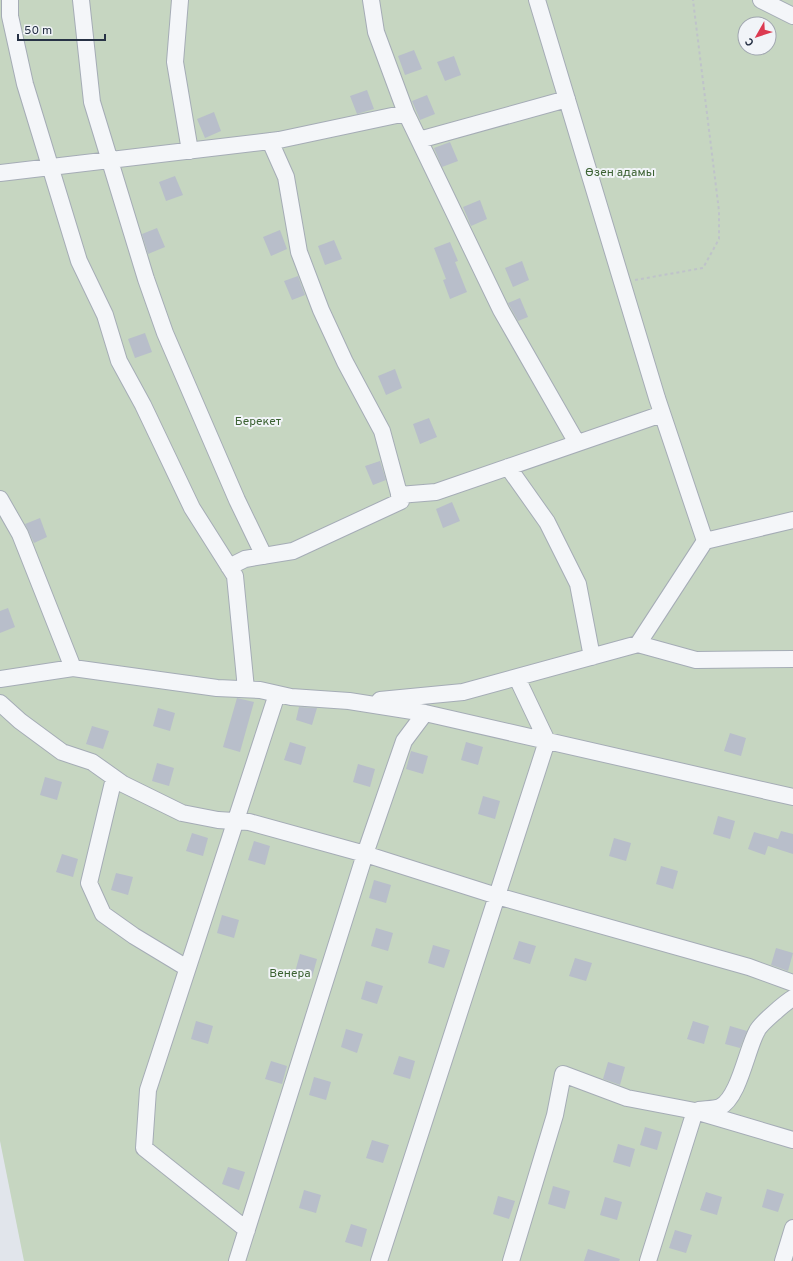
<svg xmlns="http://www.w3.org/2000/svg" width="793" height="1261" font-family="Overpass,sans-serif">
  <rect width="100%" height="100%" fill="#e1e5eb"/>
  <path fill="#c6d6c1" fill-rule="evenodd" d="M0,0H793V1261H24L0,1141ZM745,24H769V48H745Z"/>
  <path fill="#b8beca" d="M414,50L422,69L405,75L398,56Z
    M454,56L461,75L445,81L437,62Z
    M367,90L374,109L357,114L350,96Z
    M427,95L435,114L420,120L412,101Z
    M214,112L221,131L205,138L197,119Z
    M450,142L458,161L442,167L434,148Z
    M175,176L183,195L166,201L159,182Z
    M480,200L487,219L471,226L463,207Z
    M157,228L165,247L148,254L142,234Z
    M280,230L287,249L271,256L263,237Z
    M334,240L342,259L325,265L318,246Z
    M450,242L458,261L455,262L467,292L450,299L443,280L446,279L434,248Z
    M522,261L529,280L513,287L505,268Z
    M298,276L305,295L292,300L284,281Z
    M520,298L528,317L518,321L508,303Z
    M145,333L152,352L135,358L128,339Z
    M395,369L402,388L386,395L378,376Z
    M429,418L437,437L420,444L413,424Z
    M380,461L386,480L373,485L365,466Z
    M452,502L460,521L443,528L436,509Z
    M40,518L47,537L34,543L25,524Z
    M8,608L15,627L0,633V611Z
    M237,698L254,702L240,752L223,747Z
    M299,707L317,708L312,725L296,720Z
    M158,708L175,713L170,731L153,726Z
    M92,726L109,731L103,749L86,744Z
    M730,733L746,738L741,756L724,751Z
    M290,742L306,747L301,765L284,760Z
    M466,742L483,747L478,765L461,760Z
    M411,751L428,756L423,774L406,769Z
    M157,763L174,768L169,786L152,781Z
    M358,764L375,769L370,787L353,782Z
    M45,777L62,782L57,800L40,795Z
    M483,796L500,801L495,819L478,814Z
    M718,816L735,821L730,839L713,834Z
    M781,831L793,834V854L768,846L765,855L748,849L754,832L778,839Z
    M192,833L208,838L203,856L186,851Z
    M614,838L631,843L626,861L609,856Z
    M254,841L270,846L265,865L248,860Z
    M62,854L78,859L73,877L56,872Z
    M661,866L678,871L673,889L656,884Z
    M116,873L133,877L128,895L111,890Z
    M374,880L391,885L386,903L369,898Z
    M222,915L239,920L234,938L217,933Z
    M376,928L393,933L388,951L371,946Z
    M519,941L536,946L530,964L513,959Z
    M433,945L450,950L444,968L428,963Z
    M776,948L793,953L788,971L771,965Z
    M300,954L317,959L312,977L295,972Z
    M575,958L592,963L586,981L569,976Z
    M366,981L383,986L377,1004L361,999Z
    M196,1021L213,1026L208,1044L191,1039Z
    M693,1021L709,1026L704,1044L687,1039Z
    M730,1026L747,1031L740,1048L725,1044Z
    M346,1029L363,1034L357,1053L341,1047Z
    M399,1056L415,1061L410,1079L393,1074Z
    M271,1061L287,1066L282,1084L265,1079Z
    M608,1062L625,1067L620,1085L603,1079Z
    M314,1077L331,1082L326,1100L309,1095Z
    M645,1127L662,1132L657,1150L640,1145Z
    M372,1140L389,1145L383,1163L366,1158Z
    M618,1144L635,1149L630,1167L613,1162Z
    M228,1167L245,1172L239,1190L222,1184Z
    M553,1186L570,1191L565,1209L548,1204Z
    M767,1189L784,1194L778,1212L762,1207Z
    M304,1190L321,1195L316,1213L299,1208Z
    M706,1192L722,1197L717,1215L700,1210Z
    M498,1196L515,1201L509,1219L493,1214Z
    M605,1197L622,1202L617,1220L600,1215Z
    M351,1224L367,1229L362,1247L345,1242Z
    M675,1230L692,1235L686,1253L669,1248Z
    M588,1249L620,1259L619,1261H584Z"/>
  <g fill="none" stroke-linecap="round" stroke-linejoin="round">
    <g stroke="#a5acb6" stroke-width="18">
      <path id="minor" d="M10,0V16L25,84L79,261L105,315L119,361L143,405L192,508L235,576L246,689
        M81,0L92,102L146,279L165,333L237,500L264,556
        M180,0L175,62L190,151
        M371,0L376,32L406,113L501,310L577,443
        M537,0L657,398L705,541
        M761,0L793,16
        M419,140L567,99
        M0,173L279,140L406,113
        M508,467L547,522L578,584L592,657
        M399,495L436,492L662,414
        M0,499L20,534L73,668
        M229,567L245,559L293,551L401,501L382,431L345,362L321,310L299,252L286,177L270,141
        M638,644L696,660L793,659
        M0,679L73,668L217,688L260,690L291,697L349,701L425,713L793,797
        M380,700L463,692L638,644L705,541L793,520
        M0,703L20,721L62,752L92,762L123,784L182,813L218,820L249,822L365,854L497,896L749,967L793,983
        M114,778L89,883L103,914L134,936L187,968
        M699,1110C705,1109 714,1109 720,1107C739,1098 747,1048 757,1031C760,1024 786,1002 793,998
        M247,1230L144,1148L148,1090L277,694
        M237,1261L365,854L404,741L425,713
        M379,1261L547,741L517,678
        M511,1261L555,1115L563,1074L627,1098L695,1111L793,1140
        M648,1261L695,1111
        M783,1261L793,1228"/>
    </g>
    <path stroke="#bfc3ca" stroke-width="2" stroke-dasharray="3 3" stroke-linecap="butt" d="M635,280L703,268L719,239V211L693,0"/>
    <use href="#minor" stroke="#f4f6f9" stroke-width="16"/>
  </g>
  <g text-anchor="middle" dominant-baseline="central" stroke-width="4" stroke-linejoin="round" paint-order="stroke">
    <g font-size="12" fill="#3c6233" stroke="#f1f4f8">
      <text x="620" y="173">Өзен адамы</text>
      <text x="258" y="422">Берекет</text>
      <text x="290" y="974">Венера</text>
    </g>
  </g>
  <g transform="translate(757 36) rotate(231)"><circle r="19" fill="#f1f4f8" stroke="#a0a6b0"/>
  <path d="M0-3L7 15L0 10L-7 15Z" fill="#dc3a51"/>
  <text y="-6" font-size="11" font-weight="bold" text-anchor="middle" fill="#273245">С</text>
  </g>
  <path d="M18 34v6h87v-6" fill="none" stroke="#273245" stroke-width="2"/>
  <text x="24" y="34" font-size="12" fill="#273245" stroke="#f1f4f8" stroke-width="3" paint-order="stroke">50 m</text>
</svg>
